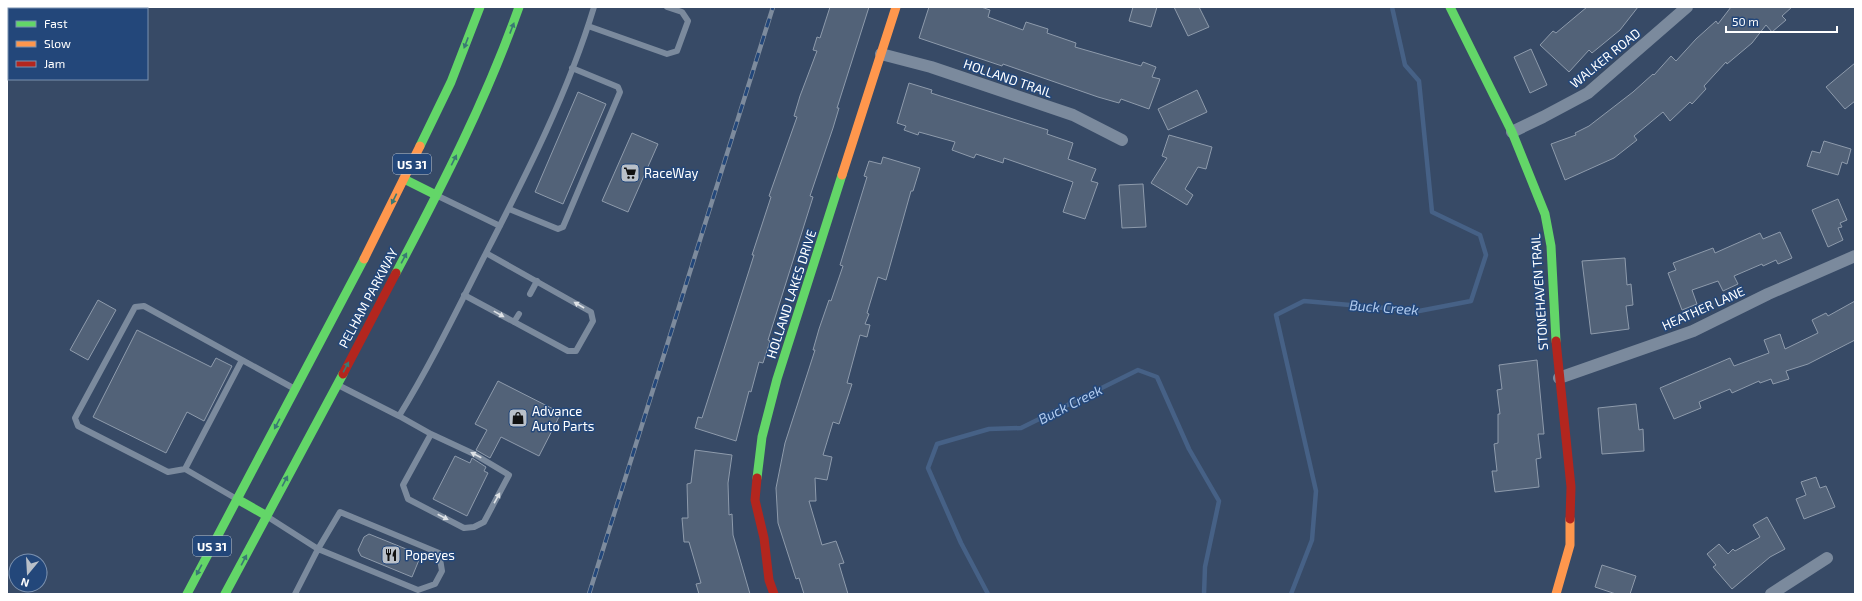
<svg xmlns="http://www.w3.org/2000/svg" width="1862" height="601" font-family="'Exo 2',sans-serif">
  <rect width="100%" height="100%" fill="#374a66"/>
  <g fill="none" stroke-linecap="round" stroke-linejoin="round">
    <path stroke="#466186" stroke-width="4.5" d="M988,594L961,543L928,468L937,444L989,429L1021,428L1138,370L1157,377L1189,449L1219,501L1205,567L1204,594
      M1291,594L1312,540L1316,491L1276,315L1304,301L1419,311L1471,301L1486,255L1480,235L1432,212L1419,81L1405,65L1392,7"/>
  </g>
  <path fill="#526278" stroke="#8e9bac" d="M830,7H869L837,108H839L833,128L810,196L813,197L768,340L770,341L763,363L759,362L751,392L749,391L736,441L695,428L698,417L702,418L754,255H752L771,197L769,196L797,117L794,116L800,96L817,51L813,50L817,37L820,38Z
    M929,7H981L990,10L988,17L1023,30L1026,22L1048,29L1047,33L1076,43L1075,47L1141,66L1143,62L1156,67L1152,77L1160,79L1149,109L1121,99L1119,103L1098,97L1003,64L1002,66L919,38Z
    M1133,7H1157L1151,27L1129,21Z
    M1174,7H1199L1209,27L1188,36Z
    M1587,7H1638L1620,30L1592,53L1589,50L1569,72L1540,45L1553,31L1556,33Z
    M1731,7H1792L1782,16L1786,20L1772,32L1766,25L1752,43L1727,64L1726,62L1704,86L1706,89L1692,104L1690,102L1670,121L1663,112L1634,136L1637,140L1614,158L1565,180L1551,144L1576,135L1575,133L1589,126L1633,92L1653,74L1654,75L1671,56L1676,61L1696,39L1716,21L1718,24Z
    M1531,49L1547,85L1530,93L1514,57Z
    M1855,63V101L1845,109L1826,87Z
    M909,83L932,90L931,93L1048,130L1047,134L1073,143L1068,159L1096,169L1091,181L1098,183L1085,219L1063,212L1073,182L1004,158L1003,163L976,154L974,158L952,150L955,142L919,132L918,135L904,130L906,126L897,123Z
    M1197,90L1207,112L1168,130L1158,109Z
    M578,92L606,104L563,204L535,192Z
    M632,133L658,144L628,212L602,201Z
    M1169,135L1212,147L1206,169L1198,167L1185,189L1193,195L1187,205L1151,183L1167,158L1162,156Z
    M1824,141L1851,149L1847,164L1842,162L1838,175L1807,166L1812,151L1820,153Z
    M883,157L920,168L913,191H911L886,280L878,277L867,313L869,314L865,324L870,325L867,337L860,335L847,383L852,384L839,424L833,422L823,455L832,457L827,480L815,478L816,501H809L822,545L836,541L844,563L839,564L848,594H804L799,578L796,579L778,523L776,488L785,443L815,350H813L819,329L829,300L831,301L843,266L840,265L867,177L864,176L869,161L881,164Z
    M1143,184L1146,227L1122,228L1119,185Z
    M1838,199L1847,220L1840,223L1842,227L1838,228L1843,240L1828,247L1812,210Z
    M1780,232L1792,258L1778,264L1776,260L1763,266L1762,264L1734,276L1738,284L1723,291L1718,281L1692,290L1697,304L1682,310L1668,273L1676,270L1673,263L1713,248L1715,253L1760,233L1763,239Z
    M1625,258L1627,285L1631,284L1633,305L1626,306L1629,329L1591,334L1582,261Z
    M98,300L116,310L88,360L70,350Z
    M1855,301V340L1808,364L1786,371L1789,379L1773,384L1771,379L1760,383L1759,381L1732,393L1730,389L1699,402L1701,408L1674,419L1660,388L1730,358L1734,366L1769,353L1764,340L1780,334L1785,349L1818,333L1812,320L1826,313L1828,316Z
    M137,330L211,367L216,358L232,366L204,421L187,412L166,453L93,417Z
    M1537,360L1544,434H1538L1541,458L1536,459L1539,487L1495,492L1492,471H1497L1494,444L1498,443V414H1500L1497,390L1502,389L1499,365Z
    M498,381L561,413L539,456L501,437L490,458L476,450L487,430L475,424Z
    M1636,404L1639,430L1643,429L1644,451L1602,454L1598,408Z
    M695,450L732,455L728,483L729,515L732,514L733,535L750,594H699L696,584L701,583L689,542H684L682,518H688L687,484L691,483Z
    M455,456L470,463L472,458L486,467L484,471L488,473L467,516L433,499Z
    M1816,477L1820,488L1826,486L1835,507L1804,519L1796,499L1806,495L1801,482Z
    M1767,517L1785,549L1770,557L1732,589L1713,567L1716,565L1707,554L1719,544L1728,554L1733,549L1735,551L1760,537L1753,525Z
    M369,534L421,555L412,577L361,556L358,550L364,537Z
    M1602,565L1636,576L1630,594H1616L1595,587Z"/>
  <g fill="none" stroke-linecap="round" stroke-linejoin="round">
    <path stroke="#7b8a9d" stroke-width="6" d="M588,26L667,54L677,51L688,21L682,12L667,7
      M438,196L500,226
      M509,209L558,229L563,227L620,92L618,87L572,68
      M530,294L537,281
      M464,295L568,351H576L593,321L591,312L486,253
      M514,322L519,314
      M338,385L399,416C431,364 458,308 486,253C527,173 568,93 594,7
      M399,416L431,434L403,485L408,499L464,528L474,527L484,522L509,475L474,454L431,434
      M185,469L242,360
      M235,498L185,469L168,472L78,426L75,418L135,307L144,306L295,389
      M340,512L439,553L442,571L435,584L418,590L318,549Z
      M268,517L318,549L295,594"/>
    <path stroke="#7b8a9d" stroke-width="12" d="M881,54L931,67L1073,115L1122,140
      M1512,132L1543,117L1588,93L1687,7
      M1559,378L1693,331L1768,294L1855,256
      M1771,594L1827,558"/>
    <path stroke="#63d668" stroke-width="9" d="M1450,7L1512,132L1545,214L1551,246L1556,341
      M420,146L451,82L480,7
      M404,179L436,195
      M396,273C442,186 486,100 519,7
      M757,478L762,437L777,379L842,175
      M237,499L267,516
      M187,594L364,259
      M225,594L343,374"/>
    <path stroke="#ff974d" stroke-width="9" d="M842,175L896,7
      M364,259L420,146
      M1556,594L1570,545V519"/>
    <path stroke="#b3261e" stroke-width="9" d="M1556,341L1571,487L1570,519
      M343,374L396,273
      M757,478L755,500L764,538L769,580L774,594"/>
    <g stroke="#7d8b9d" stroke-width="4.5">
      <path id="rail" d="M589,594L773,7"/>
    </g>
    <use href="#rail" stroke="#23477a" stroke-width="3" stroke-dasharray="9" stroke-linecap="butt"/>
  </g>
  <defs><path id="oneway-solid" d="M-6-.8H1V-3.2L6.5 0L1 3.2V.8H-6Z"/></defs>
  <g fill="#397974">
    <use href="#oneway-solid" transform="translate(512 28) rotate(-69)"/>
    <use href="#oneway-solid" transform="translate(466 43) rotate(111)"/>
    <use href="#oneway-solid" transform="translate(454 160) rotate(-63)"/>
    <use href="#oneway-solid" transform="translate(394 199) rotate(116)"/>
    <use href="#oneway-solid" transform="translate(404 258) rotate(-62)"/>
    <use href="#oneway-solid" transform="translate(346 367) rotate(-62)"/>
    <use href="#oneway-solid" transform="translate(277 424) rotate(118)"/>
    <use href="#oneway-solid" transform="translate(285 481) rotate(-62)"/>
    <use href="#oneway-solid" transform="translate(244 560) rotate(-62)"/>
    <use href="#oneway-solid" transform="translate(199 570) rotate(118)"/>
  </g>
  <g fill="#dee2e6">
    <use href="#oneway-solid" transform="translate(579 305) rotate(-150)"/>
    <use href="#oneway-solid" transform="translate(499 314) rotate(29)"/>
    <use href="#oneway-solid" transform="translate(476 455) rotate(-153)"/>
    <use href="#oneway-solid" transform="translate(497 498) rotate(-61)"/>
    <use href="#oneway-solid" transform="translate(443 517) rotate(27)"/>
  </g>
  <defs>
    <g id="supermarket-square" transform="scale(1)"><rect x="-9" y="-9" width="18" height="18" rx="4" fill="#b9c0c9" stroke="#23477a"/><path d="M-6-5.5h2.5l.6 2H6L4.5 2H-2.5L-4.4-4H-6ZM-1.5 3.2a1.3 1.3 0 1 0 .1 0ZM3 3.2a1.3 1.3 0 1 0 .1 0Z" fill="#111"/></g>
    <g id="shop-square" transform="scale(1)"><rect x="-9" y="-9" width="18" height="18" rx="4" fill="#b9c0c9" stroke="#23477a"/><path d="M-5-2.5h2.3a2.7 3.5 0 0 1 5.4 0H5L5.5 6h-11ZM-1.5-2.5h3a1.5 2.3 0 0 0-3 0Z" fill="#111"/></g>
    <g id="restaurant-square" transform="scale(1)"><rect x="-9" y="-9" width="18" height="18" rx="4" fill="#b9c0c9" stroke="#23477a"/><path d="M-5-6h1v4h1v-4h1v4h1v-4h1v5L-1.5 .5V6h-2V.5L-5-1ZM5-6V6H3V1.5H1.5Q1.5-4 5-6Z" fill="#111"/></g>
  </defs>
  <g fill-rule="evenodd">
    <use href="#supermarket-square" x="630" y="173"/>
    <use href="#shop-square" x="518" y="418"/>
    <use href="#restaurant-square" x="391" y="555"/>
  </g>
  <g text-anchor="middle" dominant-baseline="central" stroke-width="3" stroke-linejoin="round" paint-order="stroke">
    <g fill="#23477a" stroke="#bdc8d7" stroke-width="1">
      <rect x="393" y="154" width="38" height="20" rx="3"/>
      <rect x="193" y="536" width="38" height="20" rx="3"/>
    </g>
    <g font-size="12" font-weight="bold" fill="#fff">
      <text x="412" y="164">US 31</text>
      <text x="212" y="546">US 31</text>
    </g>
    <g font-size="13" fill="#fff" stroke="#23477a">
      <text transform="translate(1605 58) rotate(-39)">WALKER ROAD</text>
      <text transform="translate(1008 78) rotate(19)">HOLLAND TRAIL</text>
      <text transform="translate(1539 292) rotate(-94)">STONEHAVEN TRAIL</text>
      <text transform="translate(791 294) rotate(-72)">HOLLAND LAKES DRIVE</text>
      <text transform="translate(368 298) rotate(-62)">PELHAM PARKWAY</text>
      <text transform="translate(1703 308) rotate(-24)">HEATHER LANE</text>
    </g>
    <g font-size="13" fill="#fff" stroke="#23477a" text-anchor="start">
      <text x="644" y="173">RaceWay</text>
      <text x="532" y="411">Advance<tspan x="532" dy="15">Auto Parts</tspan></text>
      <text x="405" y="555">Popeyes</text>
    </g>
    <g font-size="14" font-style="italic" fill="#b0caed" stroke="#23477a">
      <text transform="translate(1384 307) rotate(4)">Buck Creek</text>
      <text transform="translate(1070 404) rotate(-27)">Buck Creek</text>
    </g>
  </g>
  <rect width="1862" height="601" fill="none" stroke="#ffffff" stroke-width="16"/>
  <rect x="8" y="8" width="140" height="72" fill="#23477a" stroke="#7b91af"/>
  <rect x="16" y="21" width="20" height="6" fill="#63d668" stroke="#7b91af"/>
  <text x="44" y="28" font-size="12" fill="#ffffff">Fast</text>
  <rect x="16" y="41" width="20" height="6" fill="#ff974d" stroke="#7b91af"/>
  <text x="44" y="48" font-size="12" fill="#ffffff">Slow</text>
  <rect x="16" y="61" width="20" height="6" fill="#b3261e" stroke="#7b91af"/>
  <text x="44" y="68" font-size="12" fill="#ffffff">Jam</text>
  <g transform="translate(28 573) rotate(198)"><circle r="19" fill="#23477a" stroke="#7b91af"/>
  <path d="M0-3L7 15L0 10L-7 15Z" fill="#b9c0c9"/>
  <text y="-6" font-size="11" font-weight="bold" text-anchor="middle" fill="#ffffff">N</text>
  </g>
  <path d="M1726 26v6h111v-6" fill="none" stroke="#ffffff" stroke-width="2"/>
  <text x="1732" y="26" font-size="12" fill="#ffffff" stroke="#23477a" stroke-width="3" paint-order="stroke">50 m</text>
</svg>
